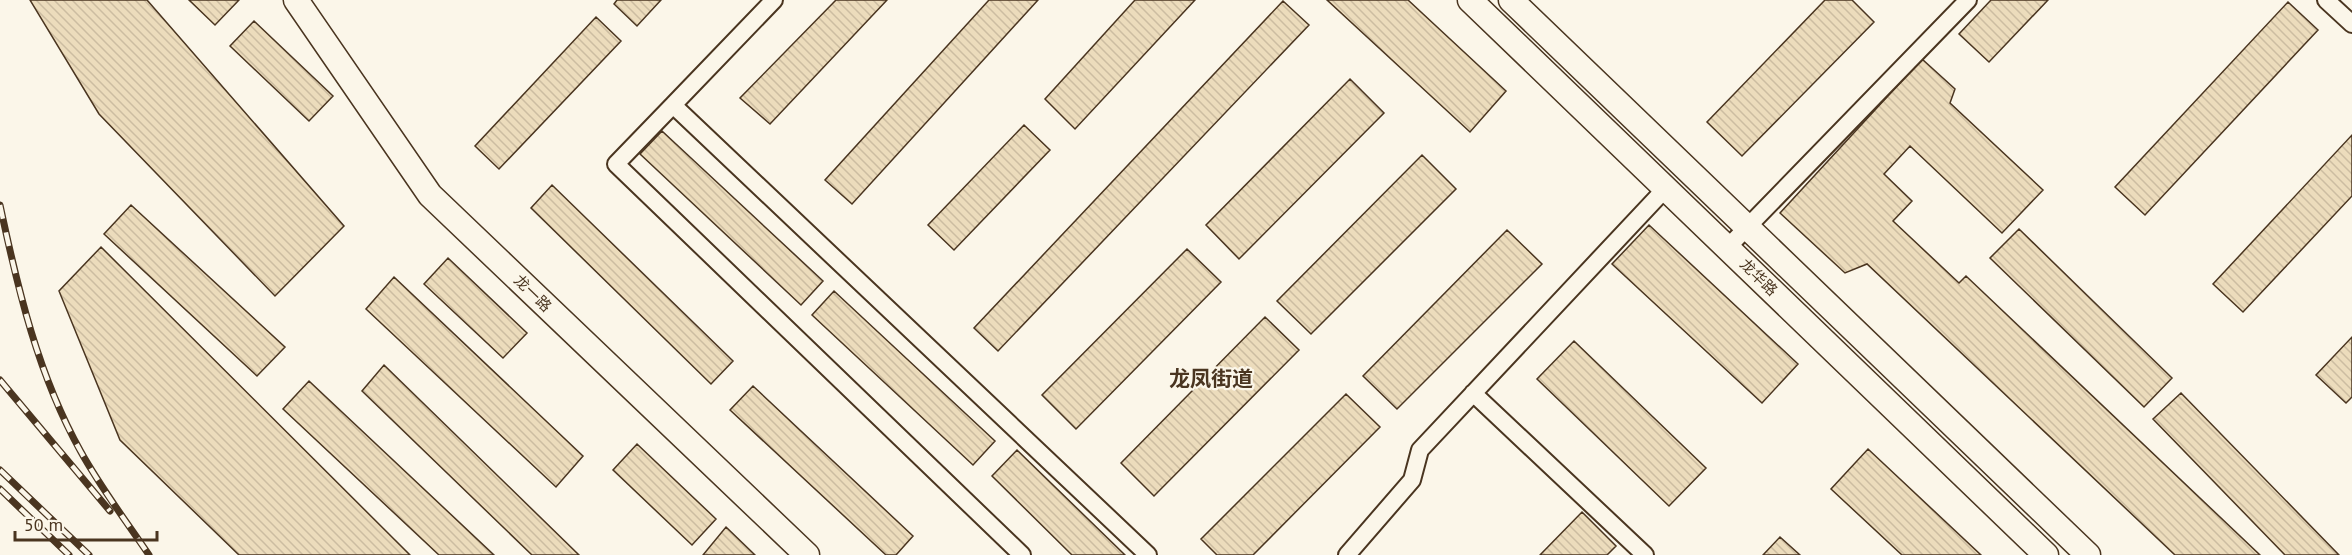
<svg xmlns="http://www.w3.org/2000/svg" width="2352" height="555" font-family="'PT Sans','Noto Sans SC',sans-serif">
  <defs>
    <pattern id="building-back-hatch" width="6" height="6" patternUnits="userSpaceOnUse" patternTransform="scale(1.5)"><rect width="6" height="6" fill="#ecdcbc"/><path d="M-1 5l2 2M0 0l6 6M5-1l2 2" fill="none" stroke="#ccbda1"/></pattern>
  </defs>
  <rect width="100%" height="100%" fill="#fbf6e9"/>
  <path fill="url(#building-back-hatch)" stroke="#4a3520" stroke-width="1.5" d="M30,0H147L344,226L275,296L99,114Z
    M189,0H239L215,25Z
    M617,0H661L637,26L614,4Z
    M836,0H887L770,124L740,98Z
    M989,0H1038L852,204L825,180Z
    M1135,0H1195L1075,129L1045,99Z
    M1327,0H1408L1506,91L1470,132Z
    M1825,0H1852L1874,22L1742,156L1707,122Z
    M1991,0H2048L1989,62L1959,34Z
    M1283,1L1309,25L998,351L974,328Z
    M2288,2L2318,30L2145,215L2115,187Z
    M596,17L621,41L499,169L475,146Z
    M254,21L333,96L309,121L230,46Z
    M1922,59L1955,89L1950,103L2043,190L2002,233L1910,146L1884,174L1912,201L1893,221L1959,283L1966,276L2260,555H2175L1867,264L1845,273L1780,213Z
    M1350,79L1384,113L1239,259L1206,225Z
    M1024,125L1050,150L954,250L928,225Z
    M662,131L823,281L801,305L640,154Z
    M2352,135V196L2243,312L2213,284Z
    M1422,155L1456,189L1311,334L1277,301Z
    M552,185L733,361L711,384L531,208Z
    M131,205L285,347L257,376L104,234Z
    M1649,225L1798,364L1762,403L1612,264Z
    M2019,229L2172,378L2144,407L1990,258Z
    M1507,230L1542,264L1397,409L1363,376Z
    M101,247L410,555H239L120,440L59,291Z
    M1187,249L1221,282L1076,429L1042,395Z
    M448,258L527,333L503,358L424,284Z
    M394,277L583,456L556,487L366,309Z
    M834,291L995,441L973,465L812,315Z
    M1265,317L1299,350L1154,496L1121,463Z
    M2352,337V397L2346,403L2316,375Z
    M1574,341L1706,468L1669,506L1537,379Z
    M384,365L579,555H532L362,391Z
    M309,381L494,555H439L283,409Z
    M753,386L913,536L896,555H886L730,410Z
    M2181,393L2339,555H2285L2153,419Z
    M1346,394L1380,427L1253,555H1217L1201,539Z
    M637,444L716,519L692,545L613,470Z
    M1868,449L1981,555H1902L1831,489Z
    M1017,450L1125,555H1072L992,476Z
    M1582,512L1616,546L1607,555H1540Z
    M726,527L755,555H703Z
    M1780,537L1800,555H1763Z"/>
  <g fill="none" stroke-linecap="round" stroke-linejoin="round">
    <g stroke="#4a3520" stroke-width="20">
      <path id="street" d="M2326,0L2352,24
        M673,105L774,0
        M1728,247L1968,0
        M1473,393L1645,555
        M1022,555L616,164L673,105L1148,555
        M1347,555L1412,480L1420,450L1666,188"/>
    </g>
    <g stroke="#4a3520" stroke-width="27">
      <path id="secondary" d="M296,0L430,195L807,555
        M1470,0L2046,555
        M1511,0L2088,555"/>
    </g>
    <use href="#street" stroke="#fbf6e9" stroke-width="16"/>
    <use href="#secondary" stroke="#fbf6e9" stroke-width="24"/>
    <g stroke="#4a3520" stroke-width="7">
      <path id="rail" d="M0,205C18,290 38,375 81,452C101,488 126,521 149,555
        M0,380L110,511
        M0,470L89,555
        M0,489L69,555"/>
    </g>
    <use href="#rail" stroke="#fbf6e9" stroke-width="4.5" stroke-dasharray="14" stroke-linecap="butt"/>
  </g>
  <g text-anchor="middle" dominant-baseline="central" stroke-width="4.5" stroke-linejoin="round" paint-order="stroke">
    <g font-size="15" fill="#4a3520" stroke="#fbf6e9">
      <text transform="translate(1759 277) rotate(44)">龙华路</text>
      <text transform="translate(533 293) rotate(44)">龙一路</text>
    </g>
    <g font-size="21" font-weight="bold" fill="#4a3520" stroke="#fbf6e9">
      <text x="1211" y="378">龙凤街道</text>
    </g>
  </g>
  <path d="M15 531v9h142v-9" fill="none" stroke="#4a3520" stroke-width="3"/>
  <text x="24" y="531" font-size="18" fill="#4a3520" stroke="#fbf6e9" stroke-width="4.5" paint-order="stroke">50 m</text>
</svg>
